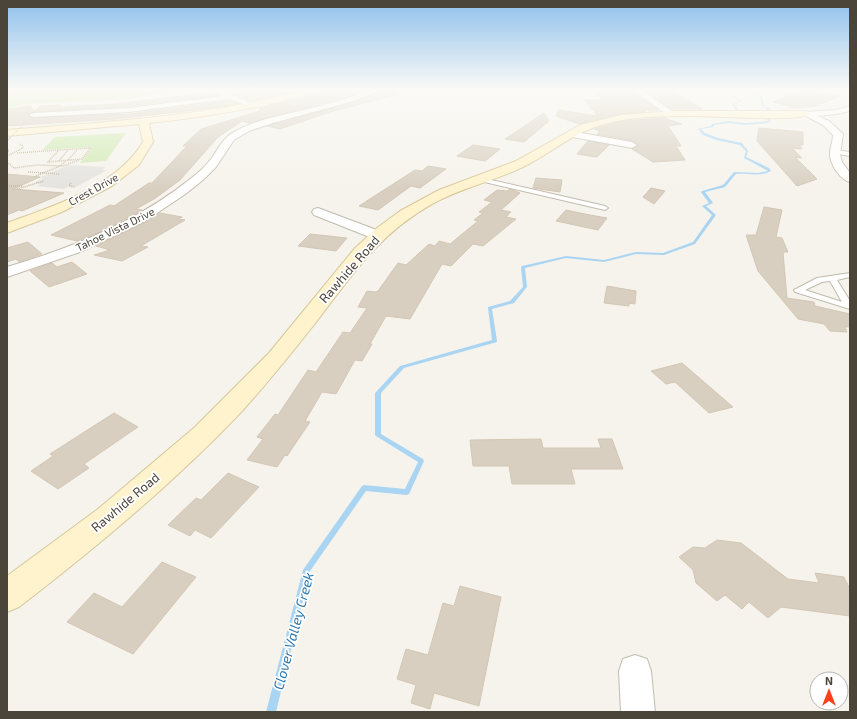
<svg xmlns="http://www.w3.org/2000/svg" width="857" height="719" font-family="'Exo 2',sans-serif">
  <rect width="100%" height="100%" fill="#f6f3ec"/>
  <path fill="#d2eab5" d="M7,89H180L127,99L25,104L7,108Z
    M126,133L106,161L80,163L93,147L42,150L55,137Z"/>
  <path fill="#e5e3e0" d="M69,165L106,167L102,170H107L76,187L69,186L64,189L36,186L41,184L34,183L44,178H38Z"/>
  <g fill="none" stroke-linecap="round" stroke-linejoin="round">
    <path fill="#a9d4f2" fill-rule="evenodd" d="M705,89H709L736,97L741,101L734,105L738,110L747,113L746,114L736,110L732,105L739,101L734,97Z
      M749,90H751L762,97L764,106L771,109L762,112L771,121L768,123L746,125L728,123L714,125L713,127L701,129L705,133L718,138L742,143L748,151L746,157L769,168L771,171C761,177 747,173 736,174L725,187L705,192L713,203L706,206L716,215L695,244L664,255L636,254L604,262L566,258L525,268L527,287L526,288L514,303L492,309L497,341V342L404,368L381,393V434L423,459L424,461L409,494L407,495L366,491L310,571L276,712H266L303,570L362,486L364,485L405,489L418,462L376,436L375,435V393L376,392L400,366L492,340L488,308V307L510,301L523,287L521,267L522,266L566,256L604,260L636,252L663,253L693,242L712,215L702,206L709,203L701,192L702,191L723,185L734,172L758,173L768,171L744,158L746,151L740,145L716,140L703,135L698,129L711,126L712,124L728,121L746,123L769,121L759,112L768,109L762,106L760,97Z"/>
  </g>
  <path fill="#d8cfc1" stroke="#d3c7b4" d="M324,89H368L327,102L249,123L242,121L218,137L180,180L154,199L136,209L142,210L102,231L77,241L51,235L110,205L114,206L149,183H152L187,146H183L201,129L260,111V108L313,96Z
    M384,89H398L399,94L330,112L280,129L267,126L354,102Z
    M806,90L840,96L816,106L796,108L773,102Z
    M250,91H266L291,92L250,101L233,93Z
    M593,91H632L658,110H642L646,112L621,114L579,124L556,116L558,110L598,116L584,100H603Z
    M645,91H673L702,109H672Z
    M216,92L219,95L129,106L33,112L28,116L33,118L129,114L229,101L238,104L195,110L115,119L7,126V109L30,106L34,111L40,106L61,105L59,107L115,104Z
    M544,113L549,121L524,142L505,139Z
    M664,118L682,124L668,126L681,146H676L685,160L653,162L632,149L638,146L633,141L597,134L600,131L594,129L623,121Z
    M759,128L803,132V145H799L802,149L792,148L802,158L795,157L817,179L797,186L757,141Z
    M588,141L609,145L597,157L577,154Z
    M473,145L500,149L485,161L457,156Z
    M428,166L446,169L420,188L411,186L378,210L359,206L415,170L422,171Z
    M7,174L40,177L13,189L64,193L22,211L19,210L7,215Z
    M536,178L562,180L560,192L533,188Z
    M651,188L665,191L654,204L643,197Z
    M510,189L520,193L501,210L511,212L506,217L516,219L483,246L473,244L451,266L442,264L410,319L386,316L370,344H372L362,361L355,360L336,394L322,392L305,421L310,422L287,456L285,455L277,467L247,460L263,439L257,437L275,414L278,415L308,370L316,372L343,332L350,333L367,308L358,307L367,291L375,292L378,291L398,263L406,265L429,244L435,246L439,241L450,244L478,221L474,220L483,213L479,212L492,202L484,200L497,190L507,191Z
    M764,207L782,210L776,237L782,238L788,252H783L787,298L814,302L815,306L850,314V327H845L847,332L830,331L824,324L798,319L758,271L746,235H756Z
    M566,210L590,215L607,218L598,230L556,221Z
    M160,213L182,217L178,219L185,220L141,246L148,247L122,261L94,255L110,250L96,246L146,222Z
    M310,234L347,238L336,251L298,246Z
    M28,242L42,254L19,262L16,259L7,262V248Z
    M72,262L87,274L49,287L30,271L52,263L57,267Z
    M607,286L636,291L635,304L629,303V306L604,303Z
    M682,363L733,407L709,413L675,382L666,384L651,371Z
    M114,413L138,427L84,464L89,468L58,489L31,471L53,456L50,454Z
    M541,439L543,448H601L598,439H612L623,469H571L575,484H512L509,466H473L470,440Z
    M228,473L259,487L211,538L195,530L190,536L168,525L196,498L201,500Z
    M717,540L741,543L788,579L819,583L815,573L844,577L850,589V616L781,607L768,618L749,602L742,609L725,595L717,601L696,583L693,570L679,557L693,547L705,548Z
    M162,562L196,577L133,654L67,622L94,593L122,607Z
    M460,586L501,597L479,706L434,693L430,709L411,703L416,685L397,679L406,649L428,655L443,603L454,606Z"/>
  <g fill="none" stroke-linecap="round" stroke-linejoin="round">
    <g stroke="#c2bbae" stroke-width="2">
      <path id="lane" d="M835,150L850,152V156L833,153L832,152Z
        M478,177L605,206L608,208L605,210L476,180L475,179Z
        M850,273V277L837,280L850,301V309L795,292L794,290L817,278ZM830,281L842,302L805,290L822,282Z"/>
    </g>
    <g stroke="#c2bbae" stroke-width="2">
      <path id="street" d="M221,89H229V93L233,95L256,105L252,107L229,99L129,112L33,117L29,115L33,113L129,108L223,96Z
        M373,89H383L354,101L273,123L249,131L234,140L216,167L203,180L184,195L145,221L80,252L7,277V267C72,248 136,222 189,180C197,174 205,167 211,159C218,149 223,138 234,132C255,120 278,116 300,111C325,105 349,98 373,89Z
        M632,89H640L676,114L675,116H669Z
        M850,106V111L836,114L817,116L829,121L843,134L840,154L842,162L850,173V182C840,180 830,164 830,154C830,147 833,141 833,135L823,125L802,114L806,112L836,110Z
        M570,131L632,142L637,145L632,148L567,136L565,134Z
        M318,208L382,232L384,235L382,238H372L314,215L312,212L314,209Z
        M635,655L647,659L651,671L655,712H621L619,671L623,659Z"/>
    </g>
    <g stroke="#d6c79b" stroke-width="2">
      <path id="secondary" d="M309,89H323C316,95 300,97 291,99C244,111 197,118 149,123L153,142L139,165L112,186L62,212L7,233V223C53,206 116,187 143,142L139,124L7,136V130C108,122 211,116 309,89Z
        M672,111H806L811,114C800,122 714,116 694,116C658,116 616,116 583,132C562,142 544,157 523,167C494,181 461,188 432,204C377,235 351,277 313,326C291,354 268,382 244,409C175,482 98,546 19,607L7,612V576L98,509L195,427L269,353L355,248L377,228L400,211L439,190L516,161L580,125L621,115Z"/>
    </g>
    <path stroke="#c4b79f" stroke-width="1.5" stroke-dasharray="1 1" stroke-linecap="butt" d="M7,148L9,151L7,153
      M91,148L82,159L48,162L59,150Z
      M17,153L59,150
      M7,156L23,148L22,145L19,144
      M68,160L77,150
      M59,161L68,150
      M7,162L14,168L37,165L63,166L79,160
      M28,172L60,174
      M36,176L60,166L66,161
      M71,183L69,186L75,187
      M7,186H23
      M17,189L44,181"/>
    <use href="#lane" fill="#fff" fill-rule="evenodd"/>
    <use href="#street" fill="#fff" fill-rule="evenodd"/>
    <use href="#secondary" fill="#fff3cd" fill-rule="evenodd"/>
    <path stroke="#c4b79f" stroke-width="1" stroke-dasharray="1 1" stroke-linecap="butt" d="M9,139L24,124"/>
    <path stroke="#c4b79f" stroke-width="1.5" stroke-dasharray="1 1" stroke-linecap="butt" d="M8,140L10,138"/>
  </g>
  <linearGradient id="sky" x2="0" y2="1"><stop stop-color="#8fc1ec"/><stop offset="0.47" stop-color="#fbfaf6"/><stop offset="1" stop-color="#fbfaf6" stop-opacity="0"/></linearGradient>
  <rect width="857" height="190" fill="url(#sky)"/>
  <g text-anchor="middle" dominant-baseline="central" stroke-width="3.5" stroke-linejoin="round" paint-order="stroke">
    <g font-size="11" fill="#4b4439" stroke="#fff">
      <text transform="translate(93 189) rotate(-29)">Crest Drive</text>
      <text transform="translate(115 229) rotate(-26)">Tahoe Vista Drive</text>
    </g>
    <g font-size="13" fill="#4b4439" stroke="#fff">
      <text transform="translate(349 269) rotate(-49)">Rawhide Road</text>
      <text transform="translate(125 502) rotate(-40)">Rawhide Road</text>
    </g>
    <g font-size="14" font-style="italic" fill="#2e7ab2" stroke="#fff">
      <text transform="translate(293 631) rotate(-75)">Clover Valley Creek</text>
    </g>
  </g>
  <rect width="857" height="719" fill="none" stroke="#4b4439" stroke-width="16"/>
  <g transform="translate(829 691)"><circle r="19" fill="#ffffff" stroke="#b7b4b0"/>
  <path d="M0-3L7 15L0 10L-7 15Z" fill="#fc3f1d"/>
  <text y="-6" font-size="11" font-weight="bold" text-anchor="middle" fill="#4b4439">N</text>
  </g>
</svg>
